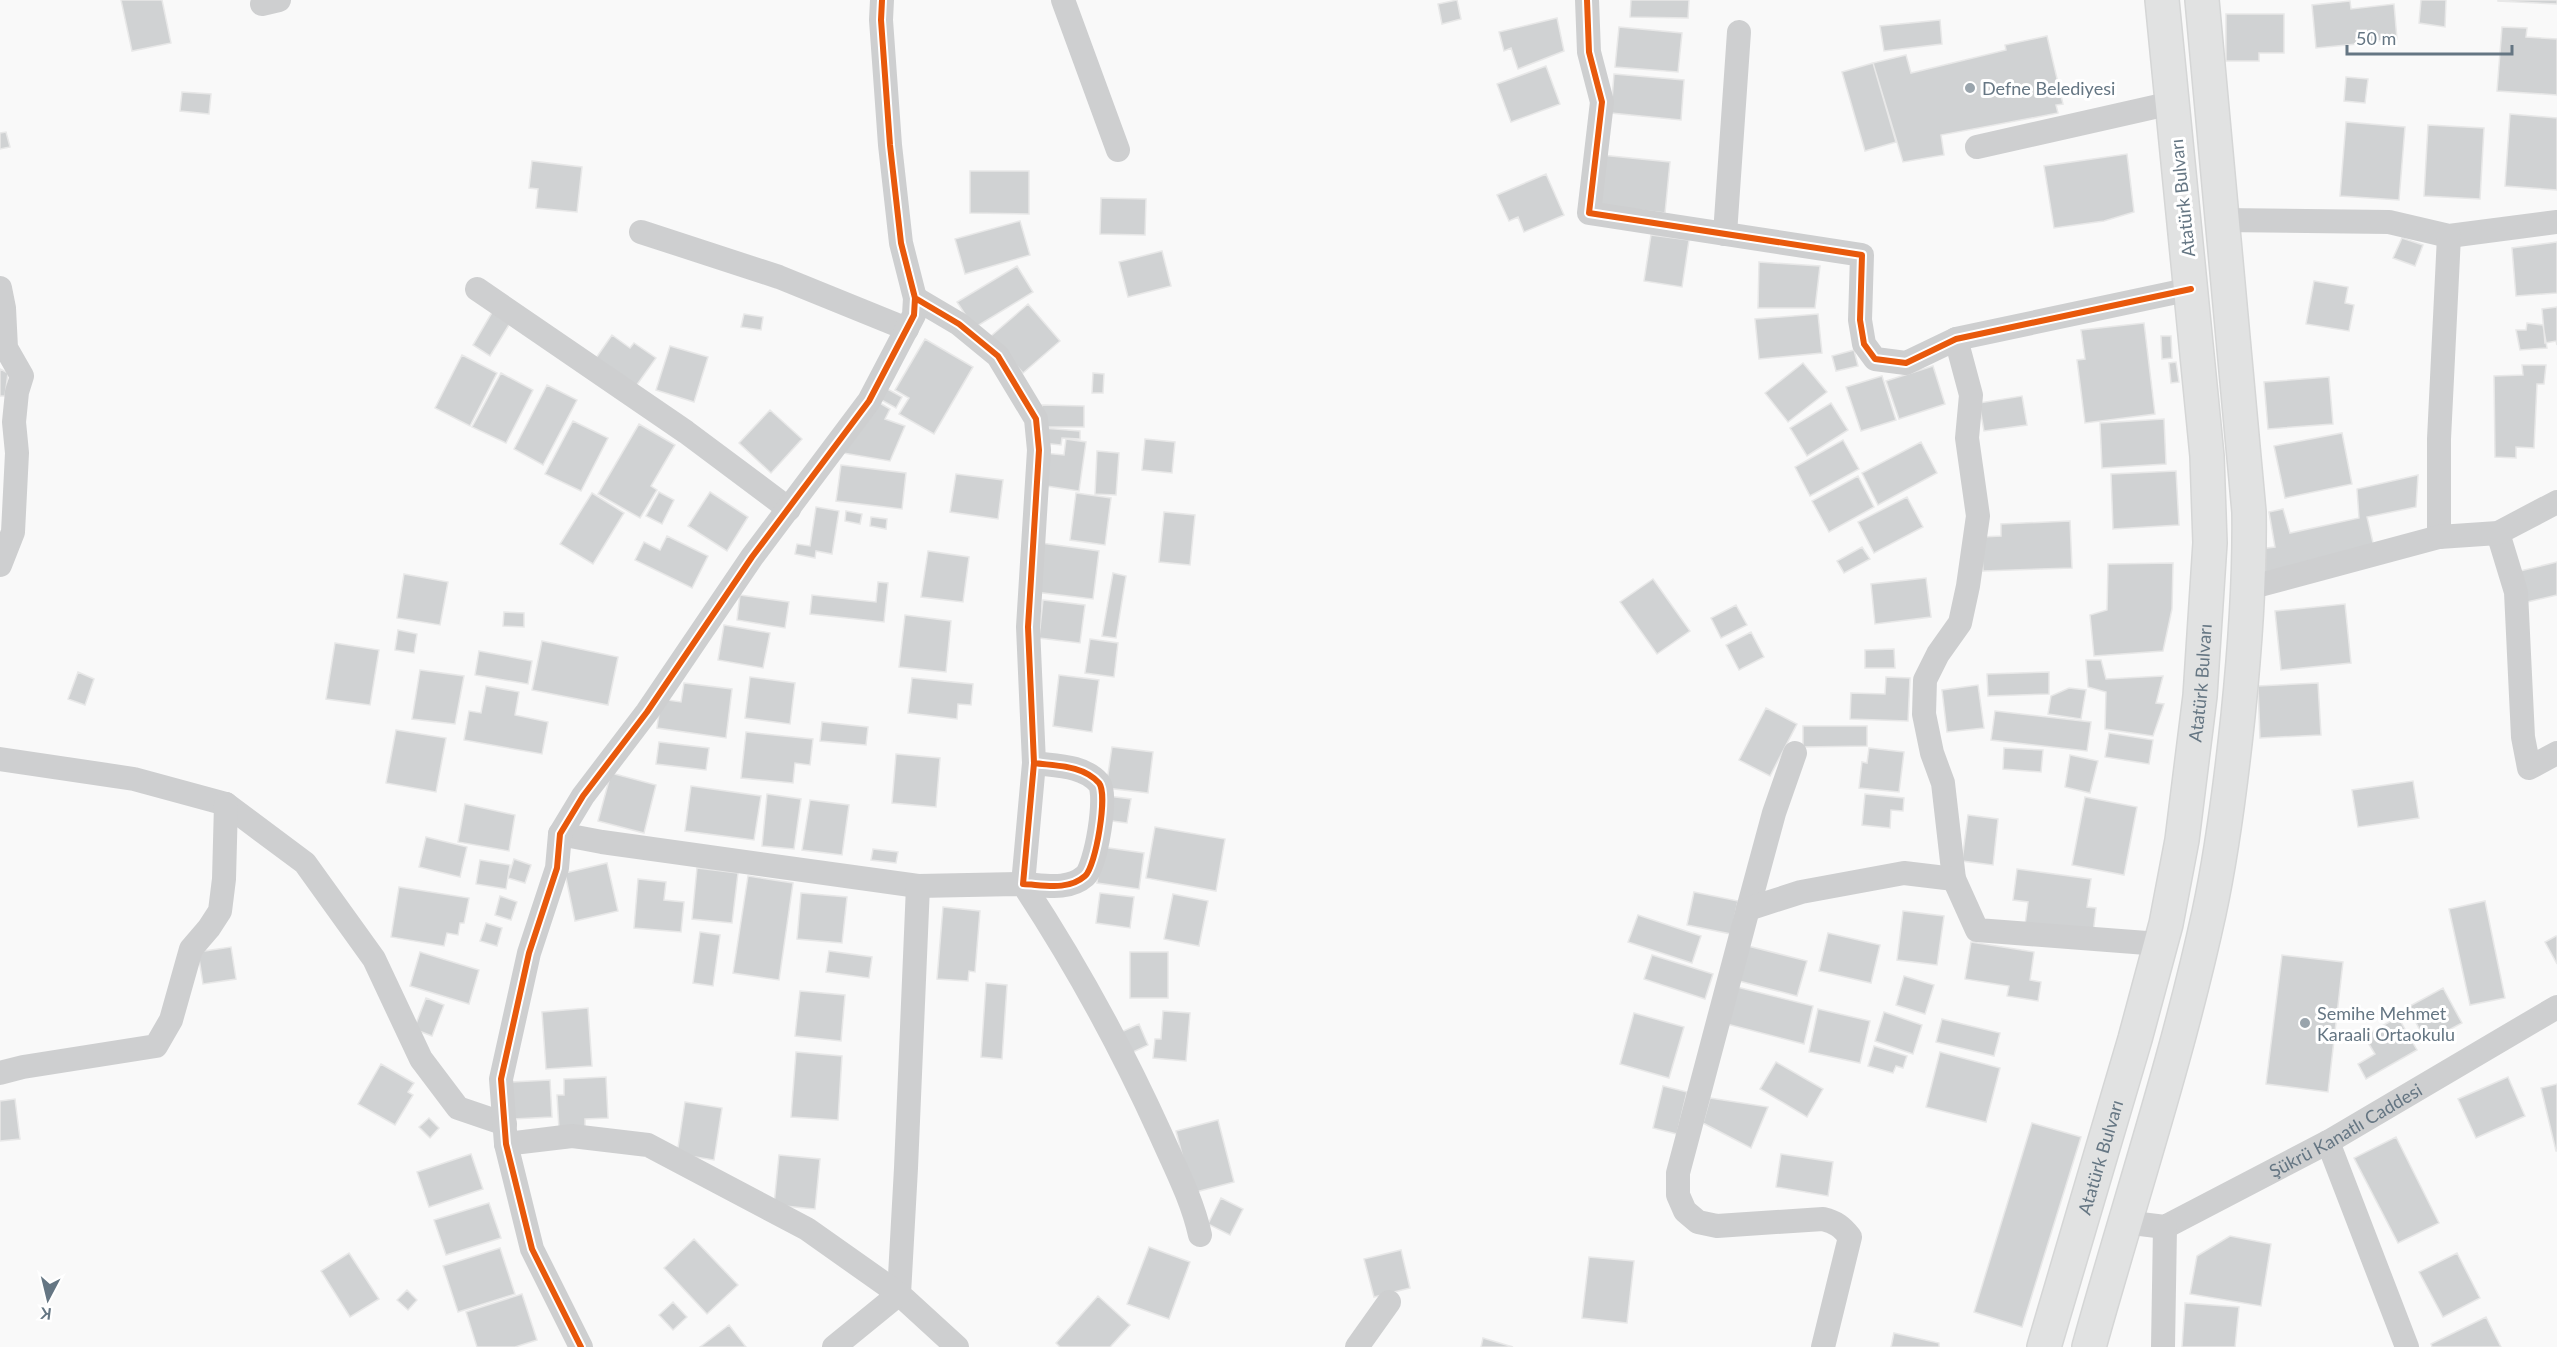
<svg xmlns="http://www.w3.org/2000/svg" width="2557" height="1347" font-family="Lato,sans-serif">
  <rect width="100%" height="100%" fill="#f9f9f9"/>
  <path fill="#d0d2d3" stroke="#e8e8e8" stroke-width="1.5" d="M121,0H162L171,43L132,51Z
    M1457,0L1461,19L1442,24L1438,4Z
    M1631,0H1689L1688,18L1630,17Z
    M2421,0H2446L2445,27L2419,23Z
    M2557,0V4L2498,1V0Z
    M2350,1L2351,9L2394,4L2397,39L2368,42L2367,32L2356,33L2357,44L2316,48L2312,5Z
    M2226,14H2284V53H2259V61H2226Z
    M1557,18L1564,51L1518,69L1511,48L1504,51L1499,32Z
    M1940,20L1942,44L1884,51L1880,26Z
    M1619,27L1682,33L1678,72L1615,67Z
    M2502,27L2527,28L2526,37L2557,39V95L2497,91Z
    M2047,36L2063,104L2056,105L2058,113L1941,135L1944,155L1903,162L1873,63L1906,55L1911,73L2006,50L2005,45Z
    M1873,63L1896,142L1865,151L1842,72Z
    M1546,66L1560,104L1511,122L1497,84Z
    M1614,74L1684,80L1681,120L1611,113Z
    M2346,77L2368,79L2365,103L2344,101Z
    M182,92L211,94L209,114L180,111Z
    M2510,114L2557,118V190L2505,186Z
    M2346,122L2405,127L2399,200L2340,196Z
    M2428,125L2484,128L2480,199L2424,196Z
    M6,132L10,147L0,149V133Z
    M2127,154L2134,212L2104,221L2054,228L2044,166Z
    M1601,155L1670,162L1665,213L1596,205Z
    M532,161L582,167L577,212L536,208L538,189L529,188Z
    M970,171H1029V214L970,213Z
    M1546,174L1564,215L1524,232L1518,217L1509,221L1497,195Z
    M1101,198L1146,199L1145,235L1100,234Z
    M1020,221L1030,255L965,274L955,239Z
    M1651,235L1689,240L1682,287L1644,281Z
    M2402,238L2423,245L2415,266L2393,258Z
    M2557,242V293L2516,296L2512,248Z
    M1162,251L1171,286L1128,297L1119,262Z
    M1759,262L1820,266L1815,308H1758Z
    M1017,266L1033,292L974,328L957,302Z
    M2314,281L2348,287L2345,303L2354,305L2349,331L2306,324Z
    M1028,304L1060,341L1023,373L991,336Z
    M2557,307V345L2556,341L2545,343L2542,309Z
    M494,309L512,320L490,356L473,345Z
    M744,314L763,317L761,330L741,327Z
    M1818,314L1822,353L1759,359L1755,319Z
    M2144,323L2155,414L2085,423L2077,360L2085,359L2081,330Z
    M2527,323L2543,325L2547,348L2520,350L2516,330H2526Z
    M612,335L630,348L634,343L656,358L636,386L596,358Z
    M2161,336H2171L2172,358L2162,359Z
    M925,339L973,367L934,434L899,414L909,398L895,390Z
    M670,346L708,357L694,402L656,390Z
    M1854,350L1858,366L1836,371L1832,356Z
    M462,355L497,373L470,426L435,408Z
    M2176,362L2179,382L2171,383L2169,363Z
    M1803,363L1827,392L1788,422L1765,393Z
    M2522,365H2546L2544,384H2537L2534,448L2516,447V458L2495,457L2494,376L2523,375Z
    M1933,366L1945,404L1899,419L1886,381Z
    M0,369L8,373L5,396H0Z
    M501,373L533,390L506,443L472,427Z
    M1093,373L1104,374L1103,393H1092Z
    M1882,376L1896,420L1861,431L1846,387Z
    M2329,377L2333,424L2268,429L2264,382Z
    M547,385L577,400L543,465L514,449Z
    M882,386L902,397L896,408L876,397Z
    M2022,396L2027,425L1984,431L1979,403Z
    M873,399L890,409L885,419L905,426L890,461L843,453Z
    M1831,403L1848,430L1807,456L1790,428Z
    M1042,405L1084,406V427H1042Z
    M770,410L802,439L771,473L739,443Z
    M2164,419L2166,464L2102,468L2100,423Z
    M573,421L608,438L581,491L545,474Z
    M639,424L675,445L651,486L657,490L640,518L598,494Z
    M1043,428L1080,431V439L1062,438L1061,445L1042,443Z
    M2342,433L2352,484L2285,498L2274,446Z
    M1066,439L1086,442L1079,491L1040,485L1044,453L1064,455Z
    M1145,439L1175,442L1172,473L1142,470Z
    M1843,440L1859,469L1810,496L1795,467Z
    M1921,442L1937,473L1878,505L1862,473Z
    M1097,451L1119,453L1116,495L1095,494Z
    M841,465L906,473L902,509L836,501Z
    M2176,471L2179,525L2113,529L2111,474Z
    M956,474L1003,480L998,519L950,512Z
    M2418,475L2416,507L2367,517L2374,547L2263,573L2258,549L2275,547L2269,512L2283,509L2290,533L2359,518L2357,489Z
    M1858,476L1874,507L1829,532L1812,501Z
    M659,492L674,500L662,524L646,516Z
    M710,492L748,517L727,551L688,526Z
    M592,493L624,513L593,564L560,544Z
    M1076,493L1111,498L1105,545L1070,540Z
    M1907,497L1923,527L1874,553L1858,522Z
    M816,507L839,511L832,554L816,551L815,558L795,554L797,544L810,546Z
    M846,511L862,514L860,524L845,521Z
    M1164,512L1195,515L1190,565L1159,562Z
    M871,517L887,519L886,529L870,526Z
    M2070,521L2072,568L1983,571L1981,537L2001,536V524Z
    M667,536L708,556L692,588L635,560L644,542L660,550Z
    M1041,543L1099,551L1093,599L1035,592Z
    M1862,547L1870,559L1844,573L1837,561Z
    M928,551L969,557L963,602L921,597Z
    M2557,562V595L2527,602L2520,571Z
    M2173,563L2172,609L2163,651L2094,656L2090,615L2107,610L2108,564Z
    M1113,573L1126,576L1116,638L1102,636Z
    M404,574L448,582L440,625L397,618Z
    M1926,578L1931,617L1875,624L1871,584Z
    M1653,579L1690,631L1657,654L1620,602Z
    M878,582L888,583L884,622L810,614L812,595L876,602Z
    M740,595L789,602L785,628L737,620Z
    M1043,600L1085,605L1080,643L1039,638Z
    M2345,604L2351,663L2281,670L2275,611Z
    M1736,605L1747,625L1721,638L1711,618Z
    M504,612L524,613V627L503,626Z
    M905,615L951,621L946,672L899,667Z
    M724,625L770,633L763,668L718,660Z
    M398,630L417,634L414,653L395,650Z
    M1751,632L1764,657L1739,670L1726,645Z
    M1090,639L1118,643L1114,677L1085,673Z
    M542,641L618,657L608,705L532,690Z
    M335,643L379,650L370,705L326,699Z
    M1894,649L1895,668H1865V650Z
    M479,651L532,661L528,684L475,675Z
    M2086,660H2101L2106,679L2163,676L2156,703L2164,704L2153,736L2105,729L2106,692L2088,687Z
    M420,670L464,676L455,724L412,719Z
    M78,672L94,679L85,705L68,699Z
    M2049,672V694L1988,696L1987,674Z
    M1059,675L1099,680L1092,732L1053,726Z
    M750,677L795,683L790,724L745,718Z
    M1886,677L1910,678L1908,721L1850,719L1851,693L1885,694Z
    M912,678L973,684L971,705L958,704L957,719L908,713Z
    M684,683L732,689L726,738L657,728L661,699L681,702Z
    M2318,683L2321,735L2260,738L2258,686Z
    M1978,685L1984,728L1947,732L1942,690Z
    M486,686L519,692L515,715L548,722L542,754L464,740L469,711L481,713Z
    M2069,688L2086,690L2081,719L2048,714L2051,696Z
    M1766,708L1797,724L1770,776L1739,760Z
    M1995,711L2091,722L2087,751L1991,740Z
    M822,722L868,727L866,745L820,741Z
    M1803,726H1867V746L1803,747Z
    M396,730L446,738L436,792L386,783Z
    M746,732L813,739L810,765L795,763L793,783L741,778Z
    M2109,733L2153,740L2149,764L2105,757Z
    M659,742L709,748L706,770L656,764Z
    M1112,747L1153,752L1148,793L1106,788Z
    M1869,748L1904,752L1899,792L1859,788L1862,762L1867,763Z
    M2004,748L2043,750L2041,772L2003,769Z
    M896,754L940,758L936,807L892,803Z
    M2070,755L2098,761L2090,793L2065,787Z
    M611,773L656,785L644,833L598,821Z
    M2413,781L2419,818L2358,827L2352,790Z
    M691,786L761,796L754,840L685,831Z
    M767,794L801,799L794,849L762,846Z
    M1865,794L1904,798L1903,811L1891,810L1890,828L1862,825Z
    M1108,796L1131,799L1127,823L1105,820Z
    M2085,797L2137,807L2124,875L2072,865Z
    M810,800L849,805L842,855L802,850Z
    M465,804L515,815L509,851L458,842Z
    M1968,815L1998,819L1993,865L1962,861Z
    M1155,827L1225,839L1216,891L1146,878Z
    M426,837L467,847L460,877L419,867Z
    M1102,847L1144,853L1139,889L1097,883Z
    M873,849L898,852L896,863L871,860Z
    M514,859L531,865L525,883L508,878Z
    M480,860L510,865L506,889L476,884Z
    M607,863L618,911L575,921L565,873Z
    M697,868L738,873L732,923L692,919Z
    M2017,869L2091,879L2087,907L2096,908L2093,934L2025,925L2028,902L2013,900Z
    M748,876L793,883L779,980L733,973Z
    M638,879L666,882L664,900L684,902L681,932L634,928Z
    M399,887L469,898L464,923H460L458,935L447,933L444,946L391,937Z
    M1694,892L1738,901L1731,934L1687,925Z
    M801,893L847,897L842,943L797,939Z
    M1100,893L1134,897L1130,928L1096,923Z
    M1173,894L1208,901L1199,946L1164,939Z
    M500,896L517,902L511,920L495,915Z
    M2485,901L2505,998L2470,1005L2449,909Z
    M943,907L980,911L975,972L969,971L968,981L937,979Z
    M1903,911L1944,916L1937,965L1897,960Z
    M1638,915L1701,936L1692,963L1628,942Z
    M486,923L502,928L497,946L480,941Z
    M700,932L720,935L713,986L693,983Z
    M1828,933L1880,945L1871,983L1819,971Z
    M2556,936L2557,937V964L2545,942Z
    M1971,942L2034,952L2030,980L2041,982L2038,1001L2007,996L2009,986L1965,979Z
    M1744,945L1807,961L1797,996L1735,980Z
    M231,947L236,979L203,984L198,952Z
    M829,951L872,957L869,978L826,972Z
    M420,952L479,970L469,1004L410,986Z
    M1130,952H1168V998H1130Z
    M1652,955L1713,974L1705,999L1644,979Z
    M2282,955L2343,962L2328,1092L2266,1084Z
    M1904,976L1934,985L1925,1014L1896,1005Z
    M986,983L1007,985L1002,1059L981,1057Z
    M1733,986L1813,1006L1804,1044L1723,1023Z
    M2443,988L2462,1023L2426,1042L2408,1007Z
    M800,991L845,995L841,1041L795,1036Z
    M426,998L444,1005L432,1036L414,1029Z
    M588,1008L592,1066L546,1069L542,1012Z
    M1818,1009L1870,1021L1860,1063L1809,1052Z
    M1163,1011L1190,1013L1186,1061L1153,1058L1155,1039H1161Z
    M1884,1012L1922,1025L1913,1054L1875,1041Z
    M1634,1013L1684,1027L1669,1078L1620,1064Z
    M2398,1017L2417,1050L2366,1079L2358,1064L2375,1054L2364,1036Z
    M1942,1019L2000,1033L1994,1056L1936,1042Z
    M1139,1024L1148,1045L1131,1053L1121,1032Z
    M1874,1046L1907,1056L1903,1068L1896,1066L1893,1073L1868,1066Z
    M796,1052L842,1056L838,1120L791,1117Z
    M1940,1052L2000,1068L1986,1122L1926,1107Z
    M1776,1062L1823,1089L1807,1117L1760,1089Z
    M381,1064L414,1083L408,1092L413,1095L395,1125L358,1104Z
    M606,1077L608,1118L585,1119V1128L559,1129L557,1095H564V1079Z
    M2508,1077L2525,1116L2476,1138L2458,1099Z
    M550,1080L552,1117L513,1119L511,1082Z
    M2557,1084V1151H2556L2541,1088Z
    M1663,1086L1687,1092L1677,1134L1653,1128Z
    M1710,1098L1768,1107L1751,1148L1703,1123Z
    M15,1099L20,1139L0,1141V1101Z
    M685,1102L722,1108L714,1160L677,1154Z
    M429,1118L439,1128L430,1138L419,1127Z
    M1218,1120L1234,1182L1192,1193L1176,1131Z
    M2032,1123L2081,1137L2022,1327L1974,1312Z
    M2396,1137L2439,1223L2398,1243L2354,1158Z
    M471,1154L483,1189L429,1207L417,1172Z
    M1781,1154L1833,1162L1828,1196L1776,1187Z
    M779,1155L820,1159L815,1209L774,1205Z
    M1221,1198L1243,1209L1230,1235L1208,1224Z
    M489,1203L501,1238L446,1255L434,1220Z
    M2230,1236L2271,1244L2261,1306L2190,1294L2197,1256Z
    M694,1239L738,1285L707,1314L664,1268Z
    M1149,1247L1190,1262L1169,1319L1127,1304Z
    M500,1248L515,1294L458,1312L443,1266Z
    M1401,1250L1410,1288L1374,1297L1364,1259Z
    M349,1253L379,1299L350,1317L321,1271Z
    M2457,1253L2480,1298L2443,1317L2419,1272Z
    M1589,1257L1634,1261L1627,1323L1582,1318Z
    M407,1290L417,1300L408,1310L397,1300Z
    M522,1294L537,1340L515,1347H477L466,1312Z
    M1098,1296L1130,1325L1110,1347H1060L1056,1343Z
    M673,1302L687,1317L673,1330L659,1315Z
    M2185,1303L2239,1307L2235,1347H2182Z
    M2486,1317L2501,1347H2432L2431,1344Z
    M729,1325L746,1347H700Z
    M1894,1333L1939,1343V1347H1891Z
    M1483,1338L1513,1347H1481Z"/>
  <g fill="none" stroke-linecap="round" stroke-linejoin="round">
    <g stroke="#d5d6d6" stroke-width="36">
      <g id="highway">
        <path id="s2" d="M2044,1347L2135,1039L2166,924L2182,840L2200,696L2210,543L2207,456L2162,0"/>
        <path d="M2089,1347C2129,1203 2177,1060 2209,913C2223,848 2231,782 2238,716C2245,648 2250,580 2249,512L2202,0"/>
      </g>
    </g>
    <g stroke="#cecfd0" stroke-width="24">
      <path d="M1063,0L1118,150"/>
      <path d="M1587,0L1589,52L1602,102L1589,213L1862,255L1860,320L1864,344L1875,359L1906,363L1956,339L2191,289"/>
      <path d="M262,4L279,0"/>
      <path d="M1977,147L2172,103"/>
      <path d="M2222,220L2389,222L2449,236L2557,222"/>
      <path d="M641,232L779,277L907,329"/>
      <path d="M1725,234L1739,32"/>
      <path d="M0,288L4,308L6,348L22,376L17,392L14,422L17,453L13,532L0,565"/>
      <path d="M477,289L686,432L789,509"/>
      <path d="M915,298L959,324L998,356L1036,419L1039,450L1028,627L1034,763L1023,884C1044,885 1068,891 1085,876C1096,866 1108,794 1099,783C1083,765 1056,766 1034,763"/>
      <path d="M1956,339L1971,395L1967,438L1978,516L1968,586L1960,623L1938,654L1925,680L1924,714L1932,753L1943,783L1954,879L1977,930L2160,944"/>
      <path d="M2498,533L2516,592L2523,737L2529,768L2557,753"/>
      <path d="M2439,537V439L2449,236"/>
      <path d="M2249,588L2439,537L2498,533L2557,502"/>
      <path d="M0,759L134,779L226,804L305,863L374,959L421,1059L458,1108L505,1124"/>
      <path d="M560,834L602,842L918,886L1023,884C1075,963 1121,1047 1160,1133C1175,1167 1192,1199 1200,1235"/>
      <path d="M918,886L906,1168L899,1294L957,1347"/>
      <path d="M1748,909L1774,813L1795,753"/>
      <path d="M0,1073L23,1067L156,1046L171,1020L191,949L209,928L220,911L224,879L226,804"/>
      <path d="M2328,1142L2407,1347"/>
      <path d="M506,1144L572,1136L648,1145L807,1229L899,1294L834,1347"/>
      <path id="s1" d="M2124,1222L2165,1227L2328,1142L2557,1007"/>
      <path d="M581,1347L532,1249L506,1144L501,1079L529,953L557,868L560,834L583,796L647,712L752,557L869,401L914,315L915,298L901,243L890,145L881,20L882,0"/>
      <path d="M1357,1347L1389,1302"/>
      <path d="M1823,1347L1850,1237C1842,1227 1836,1222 1823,1219L1717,1226L1698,1222L1685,1211L1678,1195V1173L1748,909L1801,892L1904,873L1954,879"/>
      <path d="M2163,1347L2165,1227"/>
    </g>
    <use href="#highway" stroke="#e1e2e2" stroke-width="33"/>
    <g stroke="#fff" stroke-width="10">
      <path id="cycleway" d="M1587,0L1589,52L1602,102L1589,213L1862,255L1860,320L1864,344L1875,359L1906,363L1956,339L2191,289
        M915,298L959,324L998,356L1036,419L1039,450L1028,627L1034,763L1023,884C1044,885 1068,891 1085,876C1096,866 1108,794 1099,783C1083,765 1056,766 1034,763
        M581,1347L532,1249L506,1144L501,1079L529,953L557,868L560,834L583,796L647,712L752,557L869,401L914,315L915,298L901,243L890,145L881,20L882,0"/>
    </g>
    <use href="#cycleway" stroke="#e8590c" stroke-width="6"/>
  </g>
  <g fill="#99a4ac" stroke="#fff" stroke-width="2">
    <circle cx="1970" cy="88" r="6"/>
    <circle cx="2305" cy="1023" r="6"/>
  </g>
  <g text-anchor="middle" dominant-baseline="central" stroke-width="6" stroke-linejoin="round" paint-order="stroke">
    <g font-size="18" fill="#657683" stroke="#fff" text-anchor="start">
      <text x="1982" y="88">Defne Belediyesi</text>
      <text x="2317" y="1013">Semihe Mehmet<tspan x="2317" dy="21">Karaali Ortaokulu</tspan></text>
    </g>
    <g font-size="18" fill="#657683" stroke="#fff">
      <text transform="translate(2182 198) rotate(-96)">Atatürk Bulvarı</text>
      <text stroke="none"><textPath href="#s2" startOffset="684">Atatürk Bulvarı</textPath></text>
      <text stroke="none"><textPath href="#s1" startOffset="246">Şükrü Kanatlı Caddesi</textPath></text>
      <text stroke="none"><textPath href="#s2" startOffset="198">Atatürk Bulvarı</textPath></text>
    </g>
  </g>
  <g transform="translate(48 1299) rotate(187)" stroke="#ffffff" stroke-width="4.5" paint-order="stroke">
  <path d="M0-4.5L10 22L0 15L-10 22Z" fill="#657683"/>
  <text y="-9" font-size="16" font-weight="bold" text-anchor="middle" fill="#657683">K</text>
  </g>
  <path d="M2347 45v9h165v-9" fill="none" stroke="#657683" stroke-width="3"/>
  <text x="2356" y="45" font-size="18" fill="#657683" stroke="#ffffff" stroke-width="4.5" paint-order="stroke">50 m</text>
</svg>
